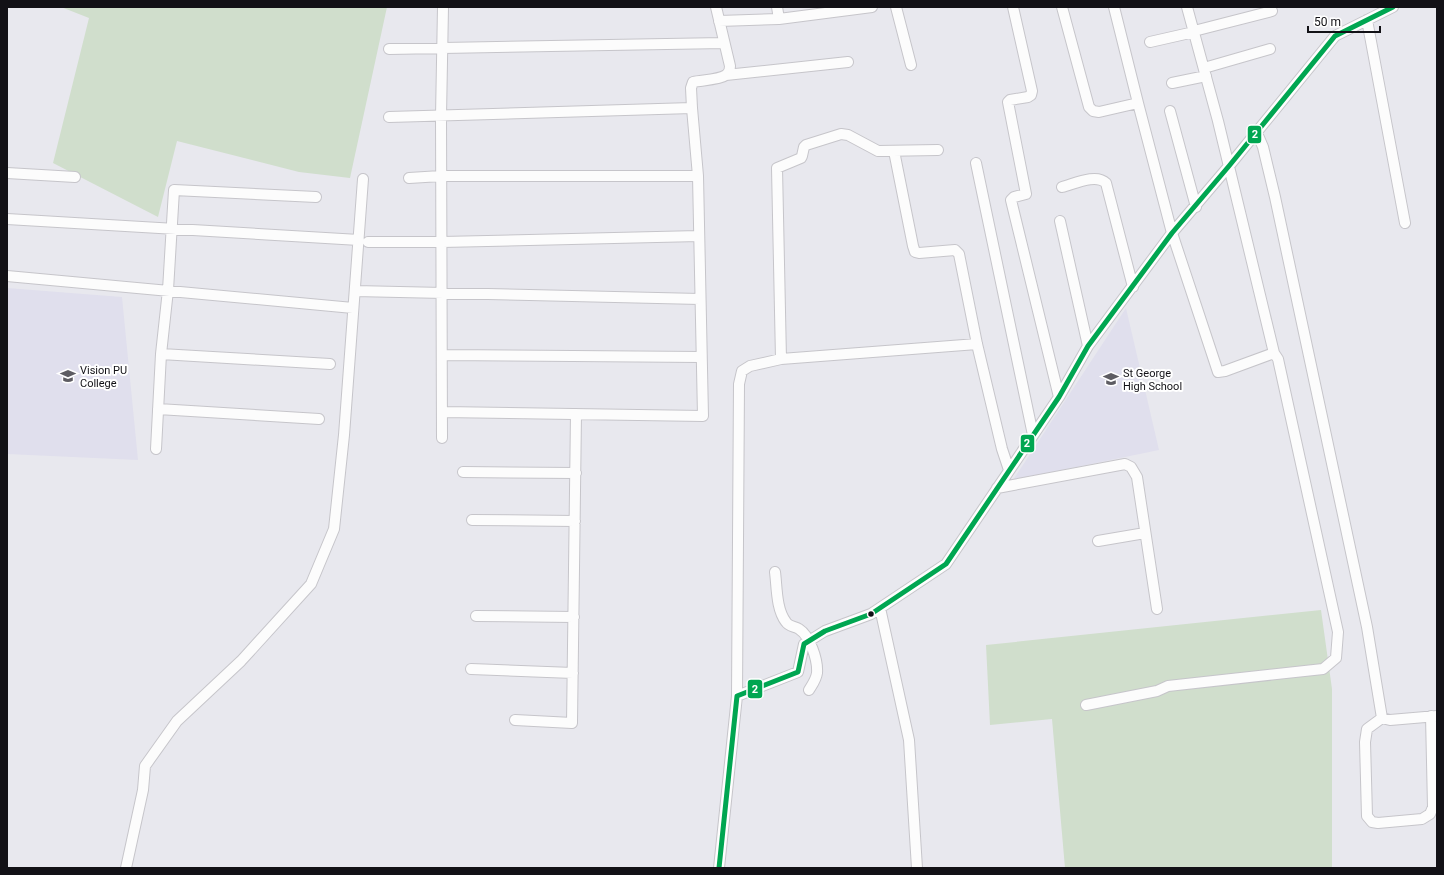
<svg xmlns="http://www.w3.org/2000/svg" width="1444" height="875" font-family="Roboto,sans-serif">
  <rect width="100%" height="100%" fill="#e8e8ee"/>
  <path fill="#e0dfed" d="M7,288L122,297L138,460L7,454Z
    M1126,308L1159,450L1013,480Z"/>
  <path fill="#d0decc" d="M61,7H387L350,178L299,172L177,141L158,217L53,163L89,18Z
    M1321,610L1332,689V868H1065L1052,719L990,725L986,645Z"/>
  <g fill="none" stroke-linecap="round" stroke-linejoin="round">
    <g stroke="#c6c5ca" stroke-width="12">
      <path id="minor" d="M777,7L779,19
        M896,7L911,65
        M1013,7L1032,91L1031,95L1028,97L1010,100L1008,102L1026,194L1014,197L1011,200L1059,397
        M1062,7L1089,107L1093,111L1099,112L1138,103L1172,233L1218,372L1225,371L1274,353
        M1114,7L1138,103
        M1367,20L1405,223
        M719,21L779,19L872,7
        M1194,31L1272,11
        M1150,42L1194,32
        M389,49L724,43
        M1204,68L1270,49
        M726,75L848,62
        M1172,83L1206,76
        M1170,111L1196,207
        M389,117L692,108
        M1257,133L1263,147L1275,197L1367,627L1382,718L1390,720L1437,716
        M894,151L913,246L915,252L919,253L955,250L959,254L977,344L1002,449L1009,470
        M976,163L1033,435
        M7,173L75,177
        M409,178L441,176H698
        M1062,187C1074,184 1096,173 1106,183L1133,287
        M7,219L359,240
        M1060,221L1088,346
        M368,242H442L699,236
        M7,276L353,308
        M355,291L700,299
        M161,354L330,364
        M442,355L701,357
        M781,359L777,168L801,158L802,156L804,147L806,145L841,134L848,135L878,151L938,150
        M158,409L319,419
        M443,412L703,416L698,176L692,108L691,88L693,82C702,80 719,80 726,75C729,73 730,69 730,66L716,7
        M442,438L441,116L443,7
        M156,449L161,354L168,290L174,190L316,197
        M463,472L576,473
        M997,488L1125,464L1131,467L1137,477L1157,609
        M472,520L575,521
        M1098,541L1145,533
        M775,572C777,587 776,609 786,622C789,627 795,626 799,629C810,636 818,660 817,673C816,680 812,685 809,690
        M880,608L909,740L917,868
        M476,616L574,617
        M471,669L573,673
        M737,696L739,384L742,371L750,366L781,359L977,344
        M1086,705L1157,691L1168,686L1323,669L1336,658L1338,632L1278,359L1274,353L1218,121L1187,7
        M1382,718L1367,729L1365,742L1367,816L1372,822L1378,823L1422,819L1430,814L1433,807L1431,716
        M515,720L572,723L576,414
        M126,868L143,790L145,766L177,721L241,661L311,584L334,529L344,435L363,179
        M719,868L737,696L798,672L804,644L825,631L871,614L946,564L1059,397L1088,346L1172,233L1229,166L1335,36L1393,7"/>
    </g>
    <use href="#minor" stroke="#fcfcfc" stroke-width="10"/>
    <g stroke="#fff" stroke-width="8">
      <path id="bus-1" d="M719,868L737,696L798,672L804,644L825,631L871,614L946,564L1059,397L1088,346L1172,233L1229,166L1335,36L1393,7"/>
    </g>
    <use href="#bus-1" stroke="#00a651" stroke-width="5"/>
  </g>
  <defs>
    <g id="school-bare" transform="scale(1.2)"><path d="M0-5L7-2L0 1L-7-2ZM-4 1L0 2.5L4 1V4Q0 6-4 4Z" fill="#5d5c62" stroke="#fff" stroke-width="2.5" paint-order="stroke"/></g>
  </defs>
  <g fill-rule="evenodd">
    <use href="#school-bare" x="68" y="376"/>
    <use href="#school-bare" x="1111" y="379"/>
  </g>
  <circle fill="#121116" stroke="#fff" stroke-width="1.5" cx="871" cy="614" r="3.5"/>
  <g text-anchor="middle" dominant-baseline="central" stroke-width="4" stroke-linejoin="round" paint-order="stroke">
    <g font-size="11" fill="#121116" stroke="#fff" text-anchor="start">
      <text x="80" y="370">Vision PU<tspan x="80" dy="13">College</tspan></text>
      <text x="1123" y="373">St George<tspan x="1123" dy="13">High School</tspan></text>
    </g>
  </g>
  <g stroke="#fff" stroke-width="1.5">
    <rect x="1247" y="125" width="15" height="19" rx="4" fill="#00a651"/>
    <rect x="1020" y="434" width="15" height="19" rx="4" fill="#00a651"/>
    <rect x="747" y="679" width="16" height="20" rx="4" fill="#00a651"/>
  </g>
  <g font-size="11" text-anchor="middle" font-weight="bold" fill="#fff">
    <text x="1255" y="138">2</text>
    <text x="1027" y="447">2</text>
    <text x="755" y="693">2</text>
  </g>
  <rect width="1444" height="875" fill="none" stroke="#121116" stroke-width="16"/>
  <path d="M1308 26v6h72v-6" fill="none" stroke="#121116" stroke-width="2"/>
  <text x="1314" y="26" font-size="12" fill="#121116" stroke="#ffffff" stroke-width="3" paint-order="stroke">50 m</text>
</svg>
